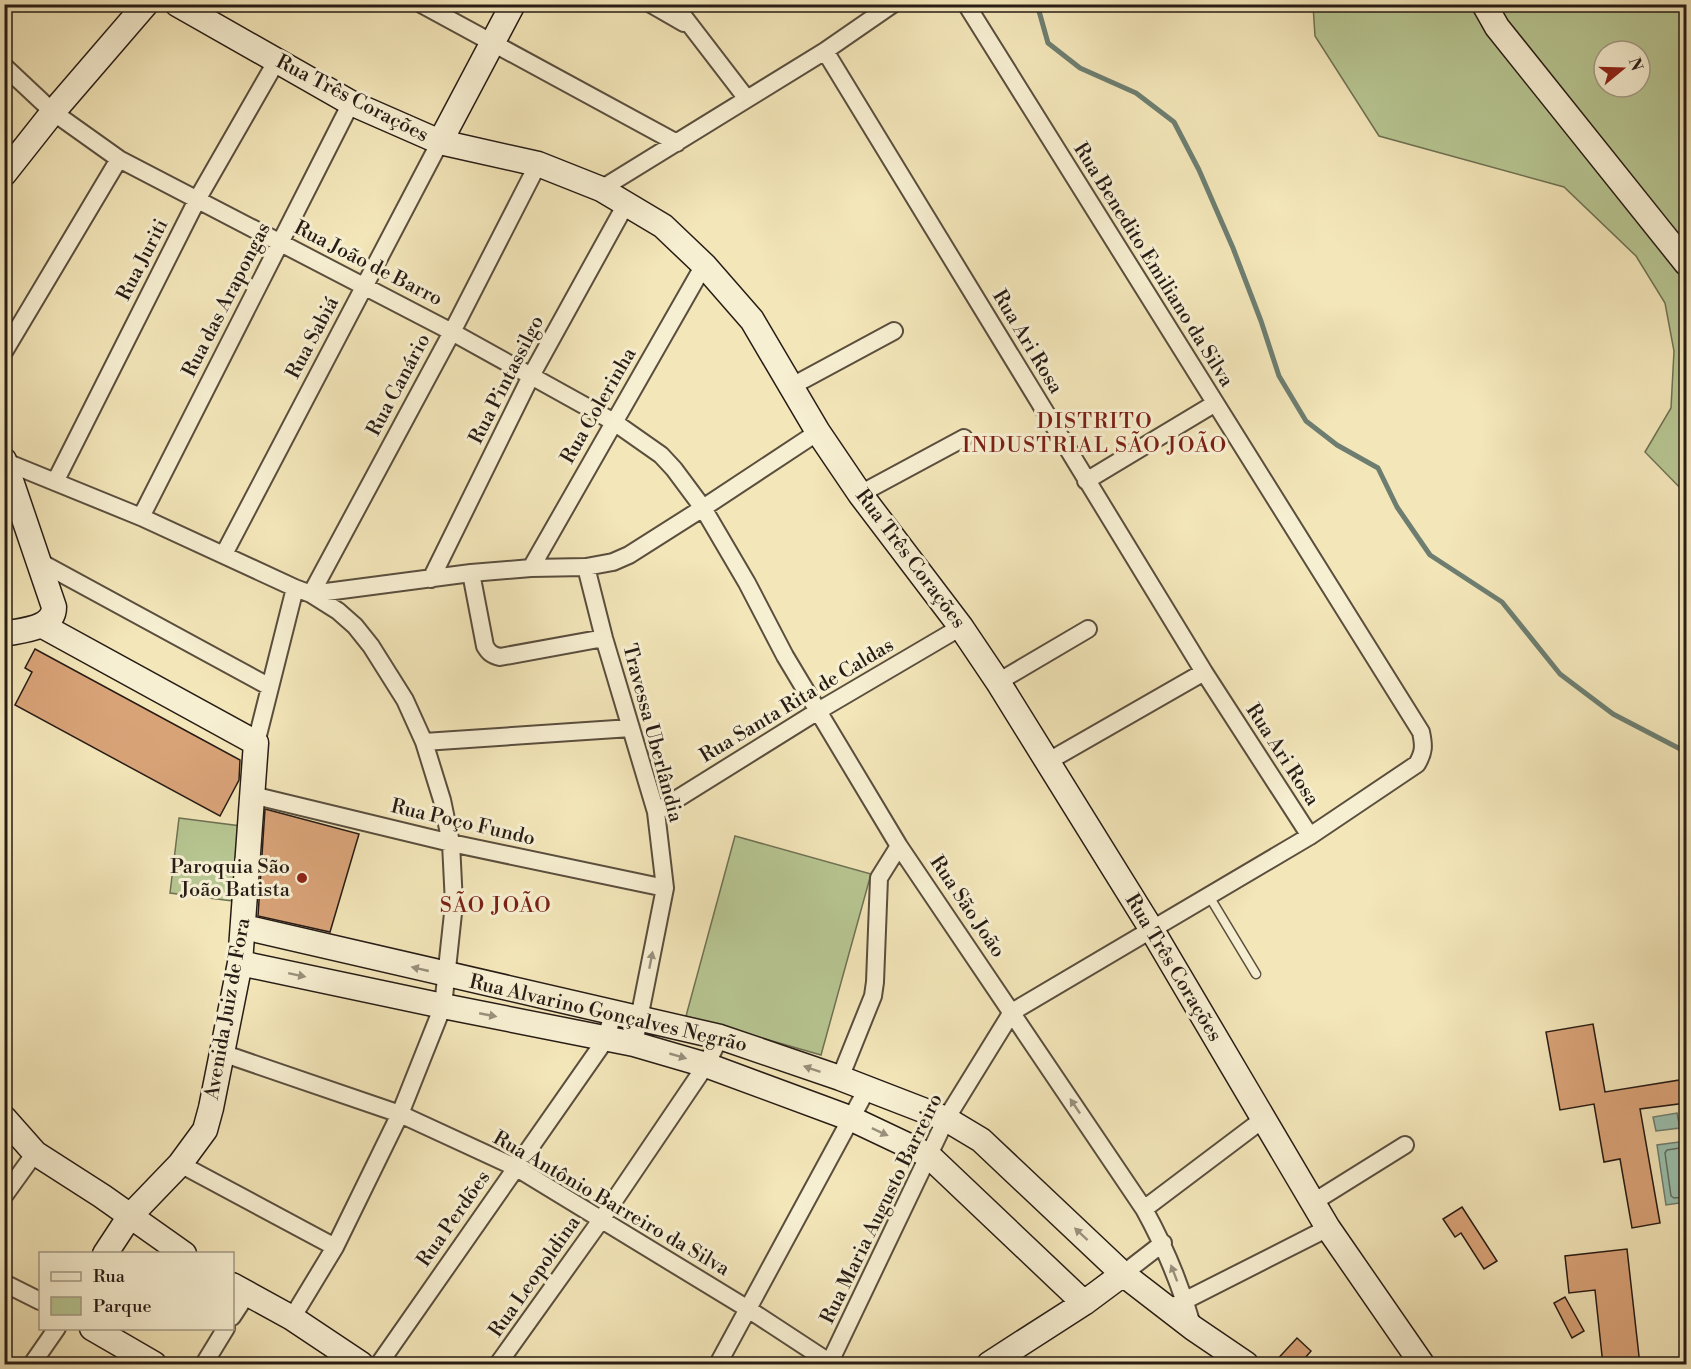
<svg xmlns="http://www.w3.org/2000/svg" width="1691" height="1369" font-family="'Libre Bodoni',serif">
  <rect width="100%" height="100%" fill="#f3e6b9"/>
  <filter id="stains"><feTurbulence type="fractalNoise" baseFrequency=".00333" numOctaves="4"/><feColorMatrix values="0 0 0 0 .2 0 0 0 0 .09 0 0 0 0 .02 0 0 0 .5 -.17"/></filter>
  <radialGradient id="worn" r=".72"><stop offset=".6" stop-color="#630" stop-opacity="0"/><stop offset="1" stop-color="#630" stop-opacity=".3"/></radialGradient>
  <path fill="#b7c692" stroke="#6f7154" stroke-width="1.5" fill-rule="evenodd" d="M1313,5H1686V494L1645,452L1671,408L1674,351L1665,303L1636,256L1564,187L1379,136L1315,36ZM1604,51H1640V87H1604Z
    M179,818L241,826L232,901L170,893Z
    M735,836L871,874L821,1055L686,1016Z"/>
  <path fill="#9bc0ae" stroke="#6d7e71" stroke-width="1.5" d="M1677,1113L1680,1128L1656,1131L1653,1117Z
    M1686,1141V1202L1666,1205L1657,1145Z"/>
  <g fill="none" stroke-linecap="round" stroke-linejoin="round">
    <path stroke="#616e62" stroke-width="1.5" d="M1686,1147L1667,1150L1665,1153L1671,1196L1674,1198L1686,1197"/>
    <path stroke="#6d7e71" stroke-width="5" d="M1037,4L1048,43L1080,68L1136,93L1174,122L1199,170L1233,248L1261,321L1279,376L1306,421L1337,445L1378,468L1397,507L1430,555L1502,602L1560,674L1613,714L1686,752"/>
  </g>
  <path fill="#d9a378" stroke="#271c15" stroke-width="1.5" d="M35,649L240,760L239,780L220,816L15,705L32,672L25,668Z
    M265,809L359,834L330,932L258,916Z
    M1593,1024L1605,1092L1686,1079V1103L1640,1109L1660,1223L1632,1228L1620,1159L1604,1162L1594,1104L1560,1110L1546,1032Z
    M1462,1207L1497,1261L1484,1269L1461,1233L1455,1237L1443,1219Z
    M1627,1249L1640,1365H1603L1595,1290L1569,1293L1565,1256Z
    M1565,1297L1584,1331L1572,1338L1554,1303Z
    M1297,1338L1311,1351L1299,1365H1272Z"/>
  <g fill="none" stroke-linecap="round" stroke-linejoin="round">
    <g stroke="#5a4e3e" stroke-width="11">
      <path id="lane" d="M1209,896L1256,974"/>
    </g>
    <g stroke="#5a4e3e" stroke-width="20">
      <path id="street" d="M421,4L677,143
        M651,4L684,23
        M674,4L747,99
        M825,51L1204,672L1310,836
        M4,66L53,112L119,159L452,332L614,422L661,455L674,469L703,508L747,583L785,656L899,846L1144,1209C1165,1247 1181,1286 1193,1328
        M601,189L825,51L893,4
        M4,352L119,159
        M792,386L894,331
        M6,462L141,517L295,588L311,594L338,611L355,626L371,646L405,700L424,742L442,800L451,843L454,904L443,1006L400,1114L335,1247L292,1318
        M1086,481L1214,404
        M55,482L198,198L276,62
        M860,494L964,438
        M141,517L351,103
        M224,554L440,142
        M40,562L270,687
        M586,567L604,638L656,812L665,888L634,1044
        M531,568L704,265
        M471,573L485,646C489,653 492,655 500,657L604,638
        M431,579L531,376L626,204
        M311,594L471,573L531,568L586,567L613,562L629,555L703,508L818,432
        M311,594L452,332L538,164
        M998,682L1088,629
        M424,742L631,728
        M256,743L295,588
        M1047,762L1204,672
        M252,795L451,843L665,888
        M656,812L818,711L961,627
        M222,1053L400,1114L515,1167L748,1309L832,1364
        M840,1078L873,996L875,982L879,878L899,846
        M180,1164L335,1247
        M4,1196L35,1153
        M1312,1203L1405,1145
        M1144,1209L1262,1120
        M1123,1274L1163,1243
        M4,1283L40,1301
        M1176,1305L1328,1228
        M232,1317L247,1294
        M32,1364L57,1328
        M204,1364L226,1328
        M379,1364L606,1039L613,1013
        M498,1364L601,1220L706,1065L720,1037
        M718,1364L867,1089
        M829,1364L946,1119L1012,1012L1310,836L1417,764C1424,752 1424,746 1421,732L966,4"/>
    </g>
    <g stroke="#271c15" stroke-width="27">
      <path id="secondary" d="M177,4L351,103L440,142L538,164L601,189L663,226L704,265L752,320L818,432L860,494L961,627L998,682L1152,930L1328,1228L1422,1364
        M1484,4L1497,27L1686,263
        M440,142L513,4
        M4,174L53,112L146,4
        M4,460L54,607C54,629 22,630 4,634
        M41,625L256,743L240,963L211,1108L205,1130L180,1164L130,1216L105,1254
        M244,927L720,1037L840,1078L946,1119L981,1140L1123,1274L1193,1328L1246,1364
        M240,963L443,1006L634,1044L706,1065L852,1119L928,1155L1084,1303
        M4,1118L35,1153L102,1196L184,1254
        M232,1285L292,1318L361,1364
        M92,1328L154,1364
        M989,1364L1084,1303L1123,1274"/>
    </g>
    <use href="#lane" stroke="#f7efd2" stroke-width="8"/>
    <use href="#street" stroke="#f7efd2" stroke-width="16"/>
    <use href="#secondary" stroke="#f7efd2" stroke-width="24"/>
  </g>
  <defs><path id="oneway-solid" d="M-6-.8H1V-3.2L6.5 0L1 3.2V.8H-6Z" transform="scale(1.5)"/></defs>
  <g fill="#99907d">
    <use href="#oneway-solid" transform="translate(651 960) rotate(-79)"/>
    <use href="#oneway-solid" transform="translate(420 969) rotate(-167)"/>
    <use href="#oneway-solid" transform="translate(297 975) rotate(12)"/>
    <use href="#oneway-solid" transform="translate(488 1015) rotate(11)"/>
    <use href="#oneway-solid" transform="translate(678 1056) rotate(16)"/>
    <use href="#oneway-solid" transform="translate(812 1069) rotate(-161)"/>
    <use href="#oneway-solid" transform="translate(1075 1106) rotate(-124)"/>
    <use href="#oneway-solid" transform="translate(880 1132) rotate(25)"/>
    <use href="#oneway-solid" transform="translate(1081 1234) rotate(-137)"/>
    <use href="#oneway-solid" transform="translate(1174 1273) rotate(-111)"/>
  </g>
  <circle fill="#8f2418" stroke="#f7efd2" stroke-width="2" cx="302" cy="878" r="6"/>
  <g text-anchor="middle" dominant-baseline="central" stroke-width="6" stroke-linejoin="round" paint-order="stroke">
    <g font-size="20" fill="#271c15" stroke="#f7efd2">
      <text transform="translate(352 99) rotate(27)">Rua Três Corações</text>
      <text transform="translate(143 260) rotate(-63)">Rua Juriti</text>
      <text transform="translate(368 264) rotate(27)">Rua João de Barro</text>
      <text transform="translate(1153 265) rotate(58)">Rua Benedito Emiliano da Silva</text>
      <text transform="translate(227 300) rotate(-63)">Rua das Arapongas</text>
      <text transform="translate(313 338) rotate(-62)">Rua Sabiá</text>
      <text transform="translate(1027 342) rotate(59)">Rua Ari Rosa</text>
      <text transform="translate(507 380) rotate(-63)">Rua Pintassilgo</text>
      <text transform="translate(399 385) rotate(-62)">Rua Canário</text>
      <text transform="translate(599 406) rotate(-60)">Rua Colerinha</text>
      <text transform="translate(910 559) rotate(53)">Rua Três Corações</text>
      <text transform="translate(797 701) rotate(-31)">Rua Santa Rita de Caldas</text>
      <text transform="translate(652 733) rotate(75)">Travessa Uberlândia</text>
      <text transform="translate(1282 755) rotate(57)">Rua Ari Rosa</text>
      <text transform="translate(463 823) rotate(13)">Rua Poço Fundo</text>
      <text transform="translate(967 907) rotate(56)">Rua São João</text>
      <text transform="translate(1173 968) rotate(59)">Rua Três Corações</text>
      <text transform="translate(228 1009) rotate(-80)">Avenida Juiz de Fora</text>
      <text transform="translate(608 1014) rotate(13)">Rua Alvarino Gonçalves Negrão</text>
      <text transform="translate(611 1204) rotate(30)">Rua Antônio Barreiro da Silva</text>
      <text transform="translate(882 1209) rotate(-64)">Rua Maria Augusto Barreiro</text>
      <text transform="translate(454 1219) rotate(-55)">Rua Perdões</text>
      <text transform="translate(535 1277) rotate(-55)">Rua Leopoldina</text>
    </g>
    <g font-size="20" fill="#271c15" stroke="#f7efd2" text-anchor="end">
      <text x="290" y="867">Paroquia São<tspan x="290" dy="23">João Batista</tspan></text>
    </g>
    <g font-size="21" letter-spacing="1.5" fill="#7a1f14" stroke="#f7efd2">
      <text x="1095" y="422">DISTRITO<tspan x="1095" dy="24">INDUSTRIAL SÃO JOÃO</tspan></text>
      <text x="496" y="906">SÃO JOÃO</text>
    </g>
  </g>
  <rect width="1691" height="1369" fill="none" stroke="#f3e6b9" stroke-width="24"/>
  <rect x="6" y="6" width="1679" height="1357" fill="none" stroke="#271c15" stroke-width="3"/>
  <rect x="12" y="12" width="1667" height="1345" fill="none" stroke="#271c15" stroke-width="1.5"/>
  <rect x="39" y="1252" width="195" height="78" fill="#f7efd2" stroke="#a49b86" stroke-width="1.5"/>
  <rect x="51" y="1272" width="30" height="9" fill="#f7efd2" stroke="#a49b86" stroke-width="1.5"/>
  <text x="93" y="1282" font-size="18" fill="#271c15">Rua</text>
  <rect x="51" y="1297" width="30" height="18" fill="#b7c692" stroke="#a49b86" stroke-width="1.5"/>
  <text x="93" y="1312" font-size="18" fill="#271c15">Parque</text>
  <g transform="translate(1622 69) rotate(71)"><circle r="28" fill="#f7efd2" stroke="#a49b86" stroke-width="1.5"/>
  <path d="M0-4.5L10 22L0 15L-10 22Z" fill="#8f2418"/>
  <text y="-9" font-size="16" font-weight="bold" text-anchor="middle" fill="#271c15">N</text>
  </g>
  <rect width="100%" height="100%" filter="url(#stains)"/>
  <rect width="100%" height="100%" fill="url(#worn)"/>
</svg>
